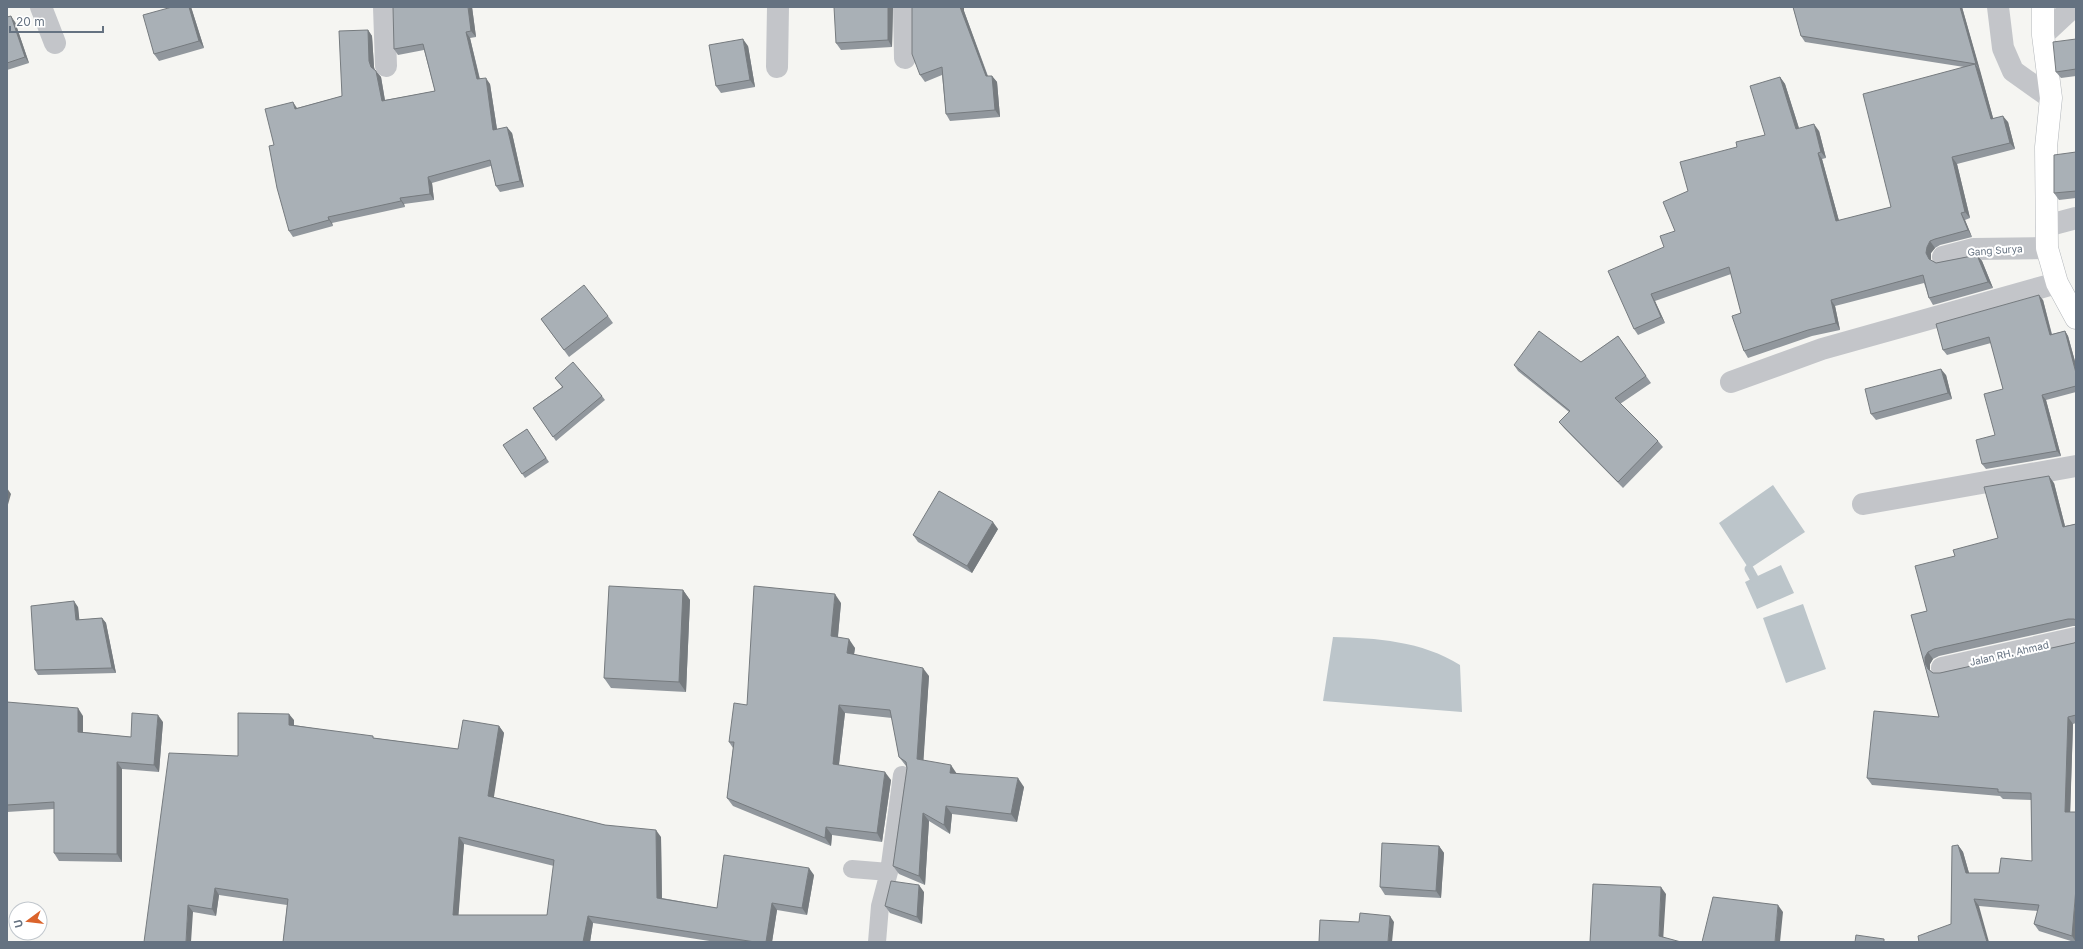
<svg xmlns="http://www.w3.org/2000/svg" width="2083" height="949" font-family="Inter,sans-serif">
  <rect width="100%" height="100%" fill="#f5f5f2"/>
  <path fill="#bcc5ca" d="M1773,485L1805,532L1749,569L1719,523Z
    M1781,565L1794,593L1757,609L1745,582Z
    M1803,604L1826,669L1786,683L1763,618Z
    M1333,637C1376,638 1422,641 1460,665L1462,712L1323,701Z"/>
  <g fill="none" stroke-linecap="round" stroke-linejoin="round">
    <path stroke="#bcc5ca" stroke-width="9" d="M1749,569L1754,578"/>
    <g stroke="#b3b7bb" stroke-width="23">
      <path id="secondary" d="M2043,7V35L2051,98L2046,147L2047,248L2057,283L2076,318"/>
    </g>
    <path stroke="#c3c5c9" stroke-width="18" d="M852,869L889,872
      M877,942L880,906L889,872L902,775"/>
    <path stroke="#c3c5c9" stroke-width="22" d="M41,7L55,43
      M384,7L386,66
      M904,7L905,58
      M1998,7L2003,48L2013,71L2051,98
      M2043,35L2073,7
      M777,67L778,7
      M2046,226L2076,218
      M1943,257L1974,249L2047,248
      M1731,382L1822,349L2057,283
      M1863,504L2076,466
      M1942,668L2076,638"/>
    <use href="#secondary" stroke="#fff" stroke-width="22"/>
  </g>
  <path fill="#91979d" fill-rule="evenodd" d="M172,7H191L192,10L204,48L159,61L154,54Z
    M472,7L476,37L470,38L480,79L490,84L497,129L512,133L524,187L500,192L496,186L491,166L432,183L434,200L404,204L405,207L332,223L333,226L293,237L289,231L274,145L297,108L342,96L368,30L372,36L374,67V70L381,77L385,100L435,91L424,50L398,55L394,49Z
    M893,7L892,47L841,50L836,43Z
    M912,7H964V11L988,76H992L997,82L1000,117L950,121L946,114L942,75L925,82L920,75Z
    M1793,7H1962L1993,118L2008,122L2015,149L1957,164L1970,218L1965,220L1972,237L1940,245L1935,248L1931,253V260L1936,263L1977,255L1982,261L1993,288L1933,305L1929,298L1924,283L1835,306L1840,330L1812,336L1748,358L1744,351L1741,313L1731,274L1655,301L1665,323L1638,335L1634,329L1664,247L1675,231L1688,191L1737,147L1765,135L1780,77L1785,84L1799,128L1819,131L1826,158L1822,159L1839,221L1891,207L1964,67L1805,42L1801,36Z
    M7,14L8,17L15,22L29,63L7,70Z
    M2076,39V76L2061,78L2056,72Z
    M748,46L755,87L721,93L716,86Z
    M2076,152V198L2059,200L2054,193Z
    M2043,300L2052,334L2065,331L2068,336L2076,365V392L2046,400L2061,456L1986,469L1982,464L1995,435L2003,389L1991,343L1947,355L1943,350Z
    M608,316L613,323L569,357L541,319Z
    M1618,336L1651,383L1620,404L1658,441L1663,447L1623,488L1564,428L1559,422L1569,412L1518,371L1514,365L1581,362Z
    M1946,375L1952,399L1876,420L1871,414Z
    M555,378L602,396L605,400L556,441L533,408L562,387Z
    M527,429L549,462L525,478L503,445Z
    M2054,483L2065,526L2076,524V626H2073L1939,656L1933,659L1930,664V670L1933,673H1940L2074,643L2076,642V723L2073,724L2070,812L2076,942H2074L2039,931L2034,924L2038,911L1979,906L1951,924L1958,845L1963,852L1969,873H1999L2032,861L2031,800L2003,799L2000,796L1872,785L1867,778L1939,717L1911,615L1927,611L1955,556L1998,538Z
    M998,529L972,573L918,542L913,535Z
    M683,590L690,600L686,692L611,688L604,678Z
    M841,603L838,637L855,648L854,654L929,676L923,761L956,773L1024,787L1017,822L952,814L950,834L929,821L925,885L899,874L893,866L907,768L906,766L899,757L892,718L845,713L839,765L891,780L882,842L832,835L831,846L733,806L727,798L733,748L729,742L747,705Z
    M78,607L79,620L102,618L106,623L116,673L38,675L35,670Z
    M7,702L83,716V732L131,737L163,722L159,772L122,769V862L59,861L54,853V809L7,812Z
    M294,720V725L375,738L458,749L499,726L504,733L493,797L605,825L661,837L662,898L717,908L814,875L807,915L777,910L772,942H716L593,923L590,942H283L287,905L219,895L216,916L193,912L144,942L238,756ZM464,844L554,866L547,915H458Z
    M1439,846L1444,853L1441,898L1385,895L1380,887Z
    M924,892L922,924L890,913L885,906Z"/>
  <path fill="#767b7f" d="M189,7H191L192,10L204,48L199,41Z
    M468,7H472L476,37L471,31Z
    M888,7H893L892,47L888,40Z
    M960,7H964V11L990,83L986,76Z
    M1960,7H1962L1980,70L1976,64Z
    M11,16L15,22L29,63L25,57Z
    M368,30L372,36L374,67L376,73L371,67L369,61Z
    M466,32L470,38L481,85L477,79Z
    M743,39L748,46L755,87L750,80Z
    M1975,64L1980,70L1995,125L1991,119Z
    M376,71L381,77L386,107L382,101Z
    M992,76L997,82L1000,117L995,110Z
    M1780,77L1785,84L1801,135L1796,129Z
    M486,78L490,84L498,136L493,130Z
    M293,102L297,108L299,115L295,109Z
    M2003,116L2008,122L2015,149L2010,143Z
    M1814,124L1819,131L1826,158L1821,152Z
    M507,127L512,133L524,187L520,181Z
    M1818,153L1822,159L1841,228L1836,221Z
    M1952,157L1957,164L1970,218L1965,212Z
    M428,177L432,183L434,200L430,194Z
    M400,198L404,204L405,207L401,201Z
    M1961,213L1965,220L1972,237L1968,230Z
    M328,217L332,223L333,226L329,220Z
    M1930,241L1935,248L1931,253V260L1929,259L1926,253L1927,247Z
    M1977,255L1982,261L1993,288L1988,282Z
    M1651,294L1655,301L1665,323L1661,317Z
    M2039,295L2043,300L2053,340L2050,335Z
    M1831,300L1835,306L1840,330L1836,323Z
    M2065,331L2068,336L2076,365V373Z
    M1941,369L1946,375L1952,399L1948,393Z
    M2042,395L2046,400L2061,456L2057,451Z
    M2049,476L2054,483L2067,534L2063,527Z
    M7,488L11,494L7,508Z
    M993,522L998,529L972,573L967,566Z
    M683,590L690,600L686,692L679,682Z
    M835,594L841,603L837,645L831,636Z
    M74,601L78,607L80,625L76,620Z
    M102,618L106,623L116,673L112,668Z
    M849,639L855,648L853,661L847,653Z
    M1928,652L1933,659L1930,664V670L1928,669L1925,663V657Z
    M923,668L929,676L923,768L917,759Z
    M839,705L845,713L838,772L833,764Z
    M78,708L83,716V739L78,732Z
    M289,714L294,720V732L289,725Z
    M158,715L163,722L159,772L154,765Z
    M2068,717L2073,724L2070,819L2065,812Z
    M499,726L504,733L493,803L488,796Z
    M117,762L122,769V862L117,854Z
    M951,765L957,774L950,773Z
    M885,772L891,780L882,842L877,833Z
    M1018,778L1024,787L1017,822L1011,814Z
    M946,806L952,814L950,834L944,825Z
    M923,813L929,821L925,885L919,876Z
    M826,827L832,835L831,846L825,838Z
    M656,830L661,837L662,905L657,898Z
    M459,837L464,844L458,922L453,915Z
    M1958,845L1963,852L1971,880L1966,873Z
    M1439,846L1444,853L1441,898L1436,891Z
    M809,868L814,875L807,915L802,908Z
    M919,885L924,892L922,924L917,917Z
    M1661,887L1666,894L1663,942L1659,936Z
    M215,888L219,895L216,916L212,909Z
    M2076,888V942L2072,936Z
    M1974,899L1979,906L1989,942H1987Z
    M772,903L777,910L772,942H766Z
    M188,905L193,912L191,942H186Z
    M1778,905L1783,912L1780,942H1775Z
    M588,916L593,923L590,942H583Z
    M1390,916L1394,922L1392,942H1388Z"/>
  <path fill="#a9b0b6" stroke="#767b7f" fill-rule="evenodd" d="M172,7H189L199,41L154,54L143,15Z
    M393,7H468L471,31L466,32L477,79L486,78L493,130L507,127L520,181L496,186L490,160L428,177L430,194L400,198L401,201L328,217L329,220L289,231L277,188L269,146L274,145L265,109L293,102L295,109L342,96L339,31L368,30L369,61L371,67L376,71L382,101L435,91L423,44L394,49Z
    M834,7H888V40L836,43Z
    M912,7H960L986,76H992L995,110L946,114L942,67L920,75L912,54Z
    M1793,7H1960L1976,64L1801,36Z
    M11,16L25,57L7,63V17Z
    M743,39L750,80L716,86L709,45Z
    M2076,39V69L2056,72L2053,42Z
    M1975,64L1991,119L2003,116L2010,143L1952,157L1965,212L1961,213L1968,230L1935,239L1930,241L1927,247L1926,253L1929,259L1936,263L1977,255L1988,282L1929,298L1923,275L1831,300L1836,323L1808,330L1744,351L1732,316L1741,313L1729,267L1651,294L1661,317L1634,329L1608,271L1664,247L1660,236L1675,231L1663,202L1688,191L1680,162L1737,147L1736,142L1765,135L1750,86L1780,77L1796,129L1814,124L1821,152L1818,153L1836,221L1891,207L1863,94Z
    M2076,152V191L2054,193V155Z
    M584,285L608,316L564,350L541,319Z
    M2039,295L2050,335L2065,331L2076,373V386L2042,395L2057,451L1982,464L1976,440L1995,435L1984,394L2003,389L1989,337L1943,350L1936,324Z
    M1539,331L1581,362L1618,336L1646,376L1615,398L1658,441L1618,482L1559,422L1570,411L1514,365Z
    M573,362L602,396L553,437L533,408L563,387L555,378Z
    M1941,369L1948,393L1871,414L1865,389Z
    M527,429L546,458L522,474L503,445Z
    M2049,476L2063,527L2076,524V620L2074,619H2068L1934,649L1928,652L1925,657V663L1928,669L1933,673H1940L2074,643L2076,642V715L2068,717L2065,812H2076V888L2072,936L2034,924L2039,905L1974,899L1987,942H1919L1918,936L1951,924L1952,846L1958,845L1966,873H1999L2001,858L2032,861L2031,793L1998,792V789L1867,778L1874,711L1939,717L1911,615L1927,611L1915,566L1955,556L1953,550L1998,538L1984,487Z
    M939,491L993,522L967,566L913,535Z
    M609,586L683,590L679,682L604,678Z
    M754,586L835,594L831,636L849,639L847,653L923,668L917,759L951,765L950,773L1018,778L1011,814L946,806L944,825L923,813L919,876L893,866L907,768L906,762L899,757L890,710L839,705L833,764L885,772L877,833L826,827L825,838L727,798L734,742H729L734,703L747,705Z
    M74,601L76,620L102,618L112,668L35,670L31,606Z
    M7,702L78,708V732L131,737L132,713L158,715L154,765L117,762V854L54,853V802L7,805Z
    M238,713L289,714V725L373,736V738L458,749L463,720L499,726L488,796L605,825L656,830L657,898L717,908L724,855L809,868L802,908L772,903L766,942H755L588,916L583,942H283L288,899L215,888L212,909L188,905L186,942H144L169,753L238,756ZM459,837L554,860L547,915H453Z
    M1382,843L1439,846L1436,891L1380,887Z
    M891,881L919,885L917,917L885,906Z
    M1593,884L1661,887L1659,936L1681,942H1590Z
    M1713,897L1778,905L1775,942H1702Z
    M1360,913L1390,916L1388,942H1319L1320,920L1359,922Z
    M1856,935L1884,939V942H1855Z"/>
  <g text-anchor="middle" dominant-baseline="central" stroke-width="4" stroke-linejoin="round" paint-order="stroke">
    <g font-size="10" fill="#657281" stroke="#fff">
      <text transform="translate(1995 250) rotate(-4)">Gang Surya</text>
      <text transform="translate(2009 653) rotate(-13)">Jalan RH. Ahmad</text>
    </g>
  </g>
  <rect width="2083" height="949" fill="none" stroke="#657281" stroke-width="16"/>
  <g transform="translate(28 921) rotate(255)"><circle r="19" fill="#ffffff" stroke="#c1c7cd"/>
  <path d="M0-3L7 15L0 10L-7 15Z" fill="#db632b"/>
  <text y="-6" font-size="11" font-weight="bold" text-anchor="middle" fill="#657281">U</text>
  </g>
  <path d="M10 26v6h93v-6" fill="none" stroke="#657281" stroke-width="2"/>
  <text x="16" y="26" font-size="12" fill="#657281" stroke="#ffffff" stroke-width="3" paint-order="stroke">20 m</text>
</svg>
